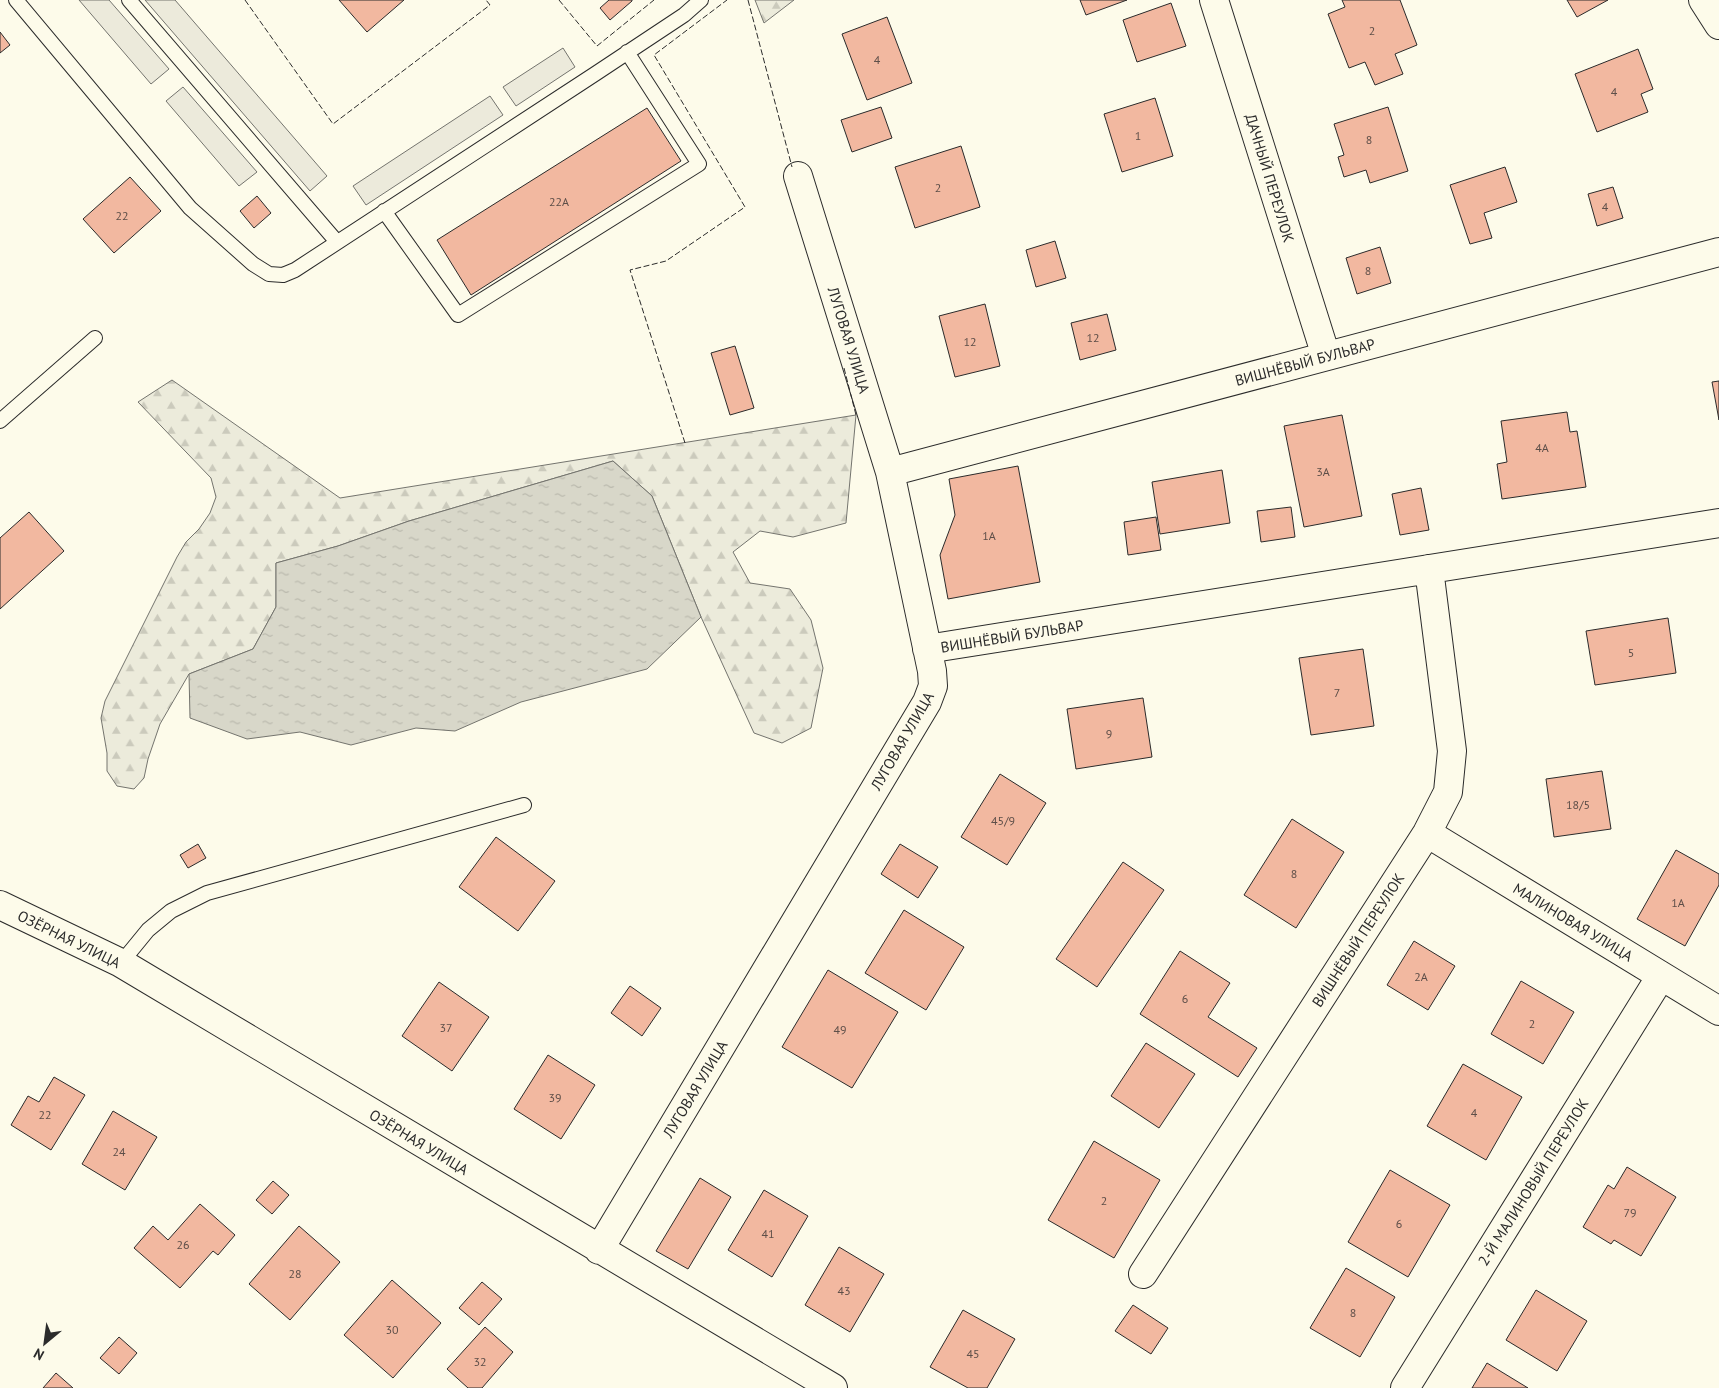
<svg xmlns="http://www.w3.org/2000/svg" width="1719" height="1388" font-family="'PT Sans',sans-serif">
  <defs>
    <pattern id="forest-firs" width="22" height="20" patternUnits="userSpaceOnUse" patternTransform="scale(1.25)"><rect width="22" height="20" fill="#ecebdb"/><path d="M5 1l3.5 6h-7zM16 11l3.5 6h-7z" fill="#cbcabc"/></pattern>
    <pattern id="water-ripples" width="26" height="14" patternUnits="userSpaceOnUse" patternTransform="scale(1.25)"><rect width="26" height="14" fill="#d8d7c9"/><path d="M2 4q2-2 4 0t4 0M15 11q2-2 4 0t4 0" fill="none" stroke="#bab9ad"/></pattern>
  </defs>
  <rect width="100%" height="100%" fill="#fdfbea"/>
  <path fill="url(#forest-firs)" stroke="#74746e" d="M755,0H794L764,23Z
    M172,380L340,498L856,415L846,523L793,537L760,531L733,552L750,583L790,589L811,620L823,668L811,728L782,743L754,733L701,617L652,496L613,461L409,521L338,546L276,563V607L253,649L189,674L160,724L148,759L144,778L134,789L117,786L107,771V753L101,718L105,701L177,557L186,542L199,529L210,513L216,497L211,478L138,402Z"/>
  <path fill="#eceadb" stroke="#74746e" d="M79,0H109L169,69L151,84Z
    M145,0H175L327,176L310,191Z
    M563,48L575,67L516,106L503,87Z
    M183,87L257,172L239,186L166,101Z
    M490,96L503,115L366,205L353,186Z"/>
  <path fill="url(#water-ripples)" stroke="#74746e" d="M613,461L652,496L701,617L647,669L521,702L455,731L416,728L351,745L300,732L247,739L190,718L189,674L253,649L276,607V563L338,546L409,521Z"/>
  <path fill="#f2b8a0" stroke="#2b2b2b" d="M339,0H404L367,32Z
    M609,0H632V1L610,20L600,8Z
    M1080,0H1127L1086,15Z
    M1342,0H1400L1417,45L1395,54L1403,74L1375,85L1365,62L1349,68L1328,14L1345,7Z
    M1567,0H1608L1577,17Z
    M1171,3L1186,46L1137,62L1123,20Z
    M887,17L912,83L867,100L842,34Z
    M0,32L10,45L0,53Z
    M1638,49L1653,89L1641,94L1648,112L1597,132L1575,74Z
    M1155,98L1173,156L1122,172L1104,114Z
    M881,107L892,138L852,152L841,120Z
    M1388,107L1408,171L1370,183L1366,170L1344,177L1338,157L1344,155L1334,124Z
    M647,108L681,161L471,295L437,240Z
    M961,146L980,207L915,228L895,167Z
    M1505,167L1517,202L1484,213L1492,238L1470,244L1450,185Z
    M130,177L161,211L114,253L83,219Z
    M1613,187L1623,218L1597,226L1588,194Z
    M257,196L271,213L254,228L240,211Z
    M1055,241L1066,278L1036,287L1026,250Z
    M1380,247L1391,283L1357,294L1346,258Z
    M985,304L1000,366L955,377L939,316Z
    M1107,314L1116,350L1080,360L1071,323Z
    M735,346L754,408L730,415L711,353Z
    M1719,381V420L1712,382Z
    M1567,412L1570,432L1577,431L1586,487L1502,499L1497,464L1507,462L1501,421Z
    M1342,415L1362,516L1304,527L1284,426Z
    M1018,466L1040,582L948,599L940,555L955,515L949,479Z
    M1222,470L1230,523L1160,534L1152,482Z
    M1421,488L1429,530L1400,535L1392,494Z
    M1291,507L1295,537L1261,542L1257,511Z
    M29,512L64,551L0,609V538Z
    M1156,517L1161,550L1128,555L1124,522Z
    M1668,618L1676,673L1595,685L1586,631Z
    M1363,649L1374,726L1311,735L1299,658Z
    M1143,698L1152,757L1076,769L1067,709Z
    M1602,771L1611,829L1554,837L1546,779Z
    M1000,774L1046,803L1007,865L961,837Z
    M1292,819L1344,852L1296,928L1244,895Z
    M496,837L555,881L518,931L459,887Z
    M198,844L206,858L188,868L180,855Z
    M900,844L938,867L918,898L881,874Z
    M1676,850L1719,874V885L1685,946L1637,919Z
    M1123,862L1164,890L1097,987L1056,959Z
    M904,910L964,947L926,1010L865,973Z
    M1414,941L1455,966L1428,1010L1387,985Z
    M1180,951L1230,983L1208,1017L1257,1048L1238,1077L1140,1014Z
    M828,970L898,1012L852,1088L782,1047Z
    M1521,981L1574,1012L1543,1064L1491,1034Z
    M439,982L489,1017L452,1071L402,1036Z
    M630,986L661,1008L642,1036L611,1013Z
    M1146,1043L1195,1074L1159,1128L1111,1096Z
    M548,1055L595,1085L561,1139L514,1109Z
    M1463,1064L1522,1097L1486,1160L1427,1126Z
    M54,1077L85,1095L51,1150L11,1125L28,1096L39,1102Z
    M113,1111L157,1137L125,1190L82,1164Z
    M1094,1141L1160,1180L1114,1258L1048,1220Z
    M1627,1167L1676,1197L1641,1256L1614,1240L1611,1244L1583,1227L1608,1185L1614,1189Z
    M1390,1170L1450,1205L1408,1277L1348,1242Z
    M700,1178L731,1197L688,1269L656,1251Z
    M273,1181L289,1195L272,1214L256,1200Z
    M764,1190L808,1216L772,1277L728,1250Z
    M200,1204L235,1235L218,1255L213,1251L180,1288L134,1248L153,1226L168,1240Z
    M299,1226L340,1262L290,1320L249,1284Z
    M839,1247L884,1274L850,1332L805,1305Z
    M1346,1268L1395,1297L1360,1357L1310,1328Z
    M392,1280L441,1323L393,1378L344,1335Z
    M482,1282L502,1299L479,1325L459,1308Z
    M1536,1290L1587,1321L1557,1371L1506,1340Z
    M1133,1305L1168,1328L1151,1354L1115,1331Z
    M963,1310L1015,1339L987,1388H968L930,1367Z
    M485,1327L513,1352L482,1388H468L447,1369Z
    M119,1337L137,1353L119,1374L100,1358Z
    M1487,1363L1528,1388H1472Z
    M56,1373L73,1388H43Z"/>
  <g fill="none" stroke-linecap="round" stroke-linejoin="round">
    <g stroke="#2b2b2b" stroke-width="16">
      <path id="service" d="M16,0L190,208L253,264L269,274L283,275L295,270L595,74L684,15L701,0
        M129,0L337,242
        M384,211L458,315L699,164L627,52
        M0,421L95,338
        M121,963L148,930L171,911L207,893L524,805"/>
    </g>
    <g stroke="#2b2b2b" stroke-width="30">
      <path id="minor" d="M1214,0L1326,356
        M1703,0L1719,25
        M890,472L1719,252
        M927,649L1719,523
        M1427,833L1719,1011
        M0,905L121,963L833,1388
        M599,1250L927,702L933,686L932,671L890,472L798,176
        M1143,1274L1427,833L1448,792L1452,751L1429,569
        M1405,1388L1661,976"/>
    </g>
    <use href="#service" stroke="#fdfbea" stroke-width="14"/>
    <use href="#minor" stroke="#fdfbea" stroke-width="28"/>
    <path stroke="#2b2b2b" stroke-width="1" stroke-dasharray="6 2.5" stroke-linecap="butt" d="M245,0L333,124L490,5L486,0
      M559,0L597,46L654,0
      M748,0L792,167
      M844,368L856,415
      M685,443L630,270L666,261L745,207L654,55L727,0"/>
  </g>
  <g text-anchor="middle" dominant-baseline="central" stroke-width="4" stroke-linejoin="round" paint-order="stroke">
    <g font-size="12" fill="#5d4e48">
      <text x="1372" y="30">2</text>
      <text x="877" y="59">4</text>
      <text x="1614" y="91">4</text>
      <text x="1138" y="135">1</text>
      <text x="1369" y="139">8</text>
      <text x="938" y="187">2</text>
      <text x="559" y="201">22А</text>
      <text x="1605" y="206">4</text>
      <text x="122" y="215">22</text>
      <text x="1368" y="270">8</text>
      <text x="1093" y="337">12</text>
      <text x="970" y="341">12</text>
      <text x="1542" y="447">4А</text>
      <text x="1323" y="471">3А</text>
      <text x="989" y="535">1А</text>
      <text x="1631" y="652">5</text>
      <text x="1337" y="692">7</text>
      <text x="1109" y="733">9</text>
      <text x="1578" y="804">18/5</text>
      <text x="1003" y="820">45/9</text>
      <text x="1294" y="873">8</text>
      <text x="1678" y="902">1А</text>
      <text x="1421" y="976">2А</text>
      <text x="1185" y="998">6</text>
      <text x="1532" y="1023">2</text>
      <text x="446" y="1027">37</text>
      <text x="840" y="1029">49</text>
      <text x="555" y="1097">39</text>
      <text x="1474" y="1112">4</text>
      <text x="45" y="1114">22</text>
      <text x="119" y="1151">24</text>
      <text x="1104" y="1200">2</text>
      <text x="1630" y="1212">79</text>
      <text x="1399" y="1223">6</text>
      <text x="768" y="1233">41</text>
      <text x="183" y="1244">26</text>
      <text x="295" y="1273">28</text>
      <text x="844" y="1290">43</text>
      <text x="1353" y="1312">8</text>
      <text x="392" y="1329">30</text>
      <text x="973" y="1353">45</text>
      <text x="480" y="1361">32</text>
    </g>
    <g font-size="15" fill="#2b2b2b" stroke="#fdfbea">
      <text transform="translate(1270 178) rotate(73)">ДАЧНЫЙ ПЕРЕУЛОК</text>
      <text transform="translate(849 340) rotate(73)">ЛУГОВАЯ УЛИЦА</text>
      <text transform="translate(1305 362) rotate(-15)">ВИШНЁВЫЙ БУЛЬВАР</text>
      <text transform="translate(1012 636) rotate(-9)">ВИШНЁВЫЙ БУЛЬВАР</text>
      <text transform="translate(902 741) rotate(-60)">ЛУГОВАЯ УЛИЦА</text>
      <text transform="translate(1573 922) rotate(31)">МАЛИНОВАЯ УЛИЦА</text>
      <text transform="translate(69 939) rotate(26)">ОЗЁРНАЯ УЛИЦА</text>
      <text transform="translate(1358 940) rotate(-57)">ВИШНЁВЫЙ ПЕРЕУЛОК</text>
      <text transform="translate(695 1089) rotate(-59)">ЛУГОВАЯ УЛИЦА</text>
      <text transform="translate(419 1142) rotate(31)">ОЗЁРНАЯ УЛИЦА</text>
      <text transform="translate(1533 1182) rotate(-58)">2-Й МАЛИНОВЫЙ ПЕРЕУЛОК</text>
    </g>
  </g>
  <g transform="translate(45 1343) rotate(209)" stroke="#fdfbea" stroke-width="4" paint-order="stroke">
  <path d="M0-4L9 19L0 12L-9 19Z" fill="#2b2b2b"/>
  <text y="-8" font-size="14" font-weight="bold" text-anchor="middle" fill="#2b2b2b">N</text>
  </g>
</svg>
